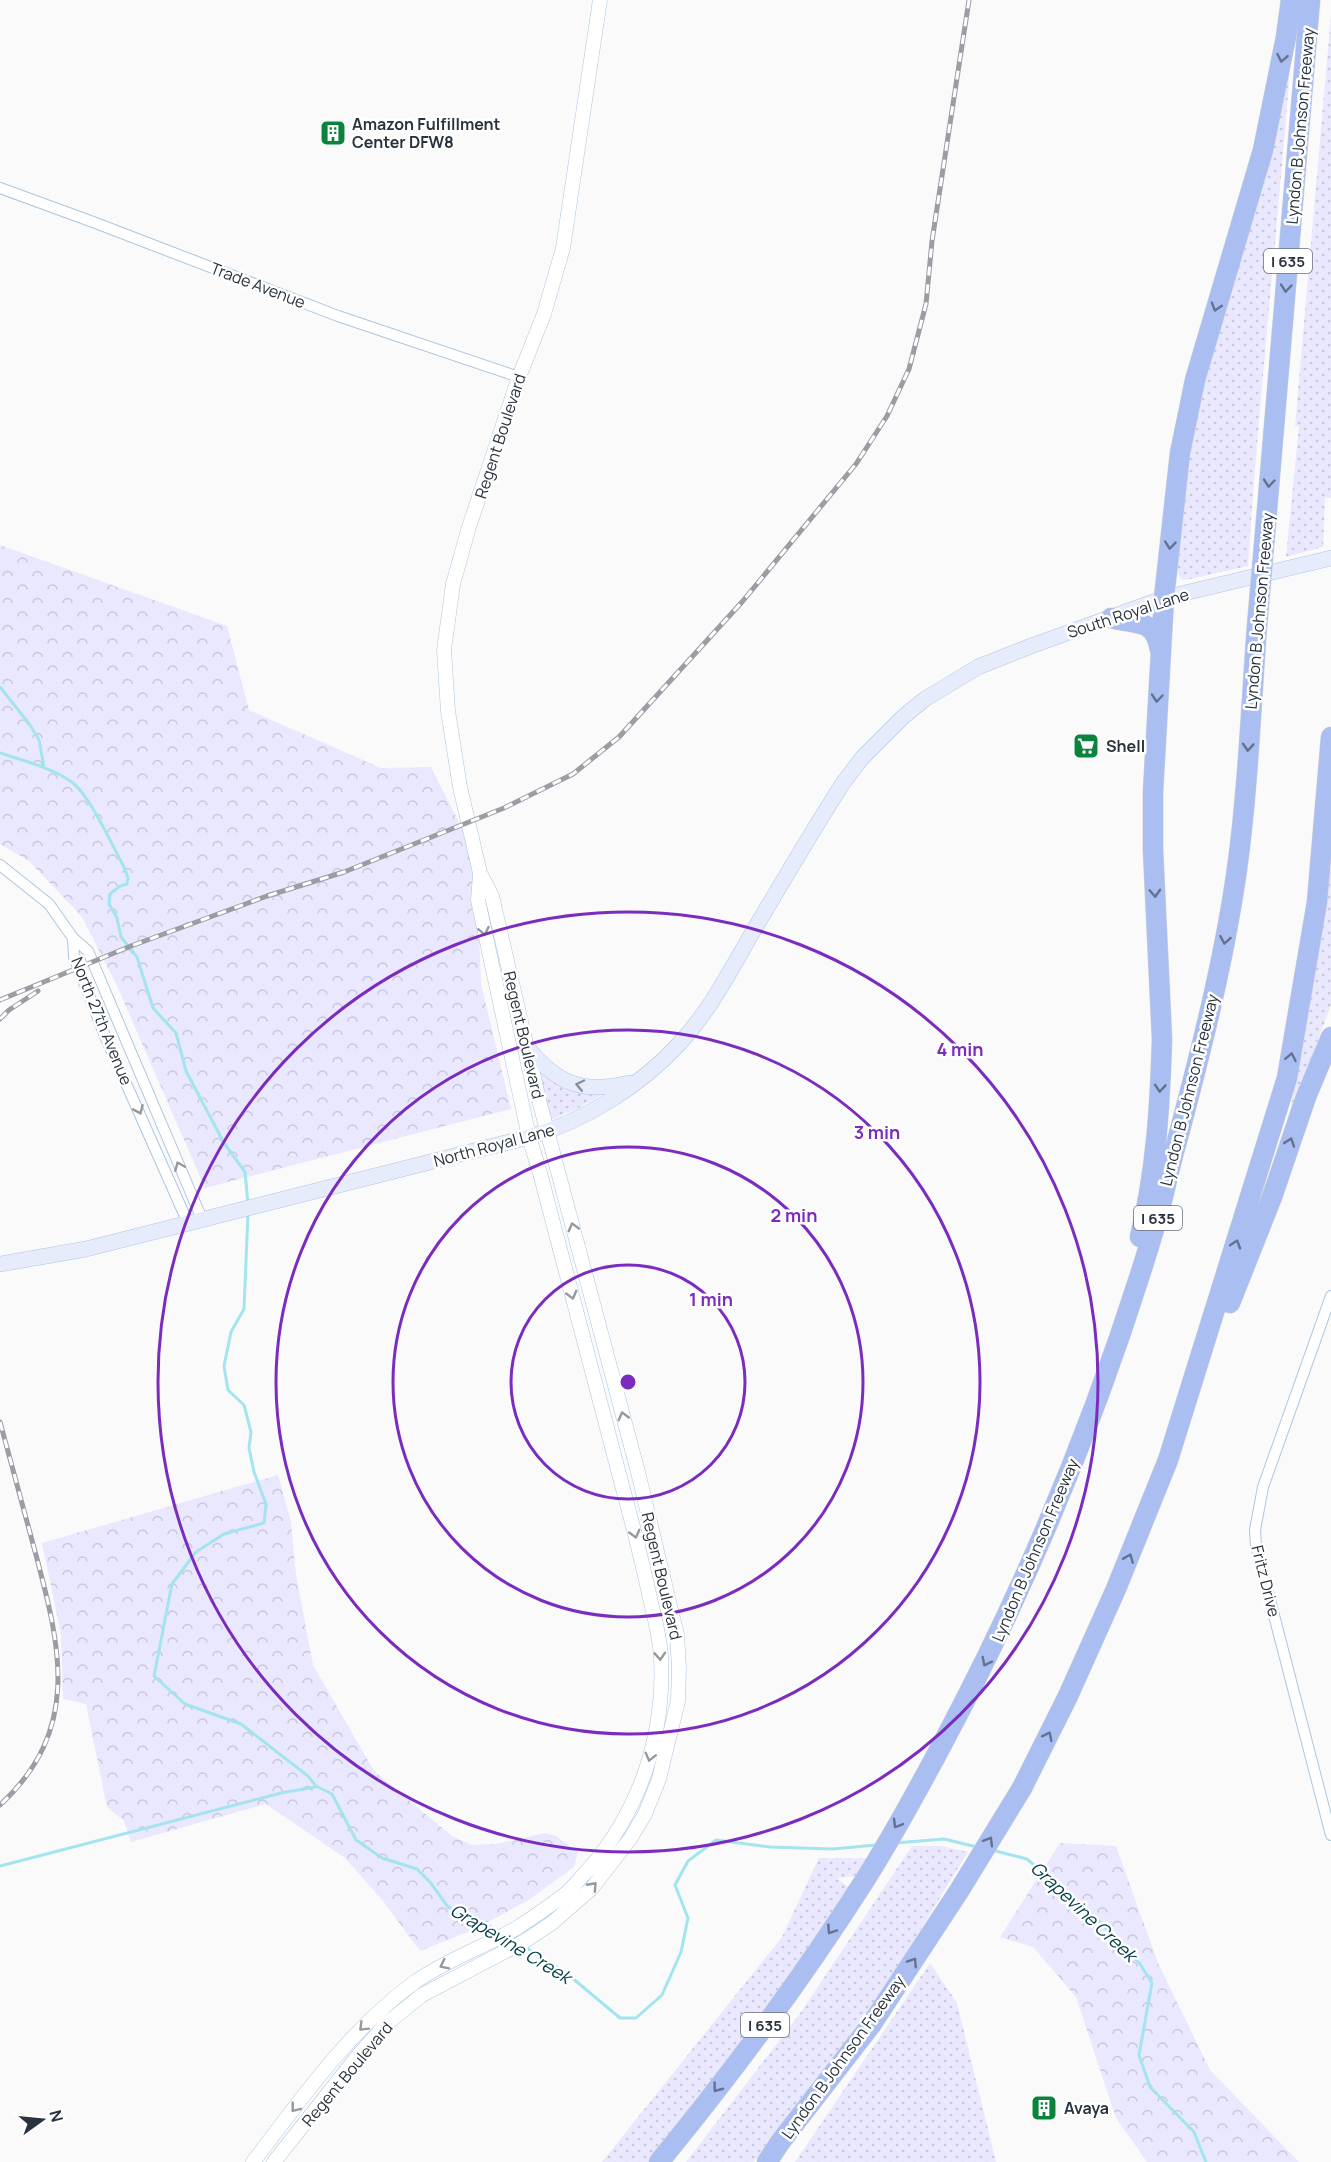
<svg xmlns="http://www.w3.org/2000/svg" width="1331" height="2162" font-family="Manrope,sans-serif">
  <defs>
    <pattern id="grass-dots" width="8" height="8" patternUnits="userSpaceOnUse" patternTransform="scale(1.5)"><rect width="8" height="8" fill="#e9e8ff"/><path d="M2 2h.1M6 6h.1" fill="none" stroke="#c8c7dc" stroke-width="1.8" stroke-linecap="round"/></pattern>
    <pattern id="forest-crowns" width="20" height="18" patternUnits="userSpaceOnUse" patternTransform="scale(1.5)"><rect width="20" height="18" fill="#e9e8ff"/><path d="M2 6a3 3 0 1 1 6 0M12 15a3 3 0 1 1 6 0" fill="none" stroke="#c8c7dc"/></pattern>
  </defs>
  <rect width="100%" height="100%" fill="#fafafa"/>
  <path fill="url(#grass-dots)" d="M1331,15V498H1325L1323,547L1286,557L1299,426H1295Z
    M1291,56C1278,226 1259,396 1248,566L1186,580L1181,579L1176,569L1195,400Z
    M1331,851V1005L1288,1121L1323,928Z
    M539,1070L607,1092L576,1109L550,1120Z
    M912,1846H940L968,1852L868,2015L754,2162H686L799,2015Z
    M819,1858H869L858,1876L837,1878L850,1889L726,2069L649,2162H602L782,1937Z
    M930,1963L957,2003L996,2162H795Z"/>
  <path fill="url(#forest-crowns)" d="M0,545L227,626L249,710L381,768L431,767L476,856L481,984L511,1109L205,1188L117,986L82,917L29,861L0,844Z
    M278,1475L291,1522L296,1575L313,1665L374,1771L452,1836L472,1845L497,1844L545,1833L556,1836L578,1852L574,1867L530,1899L473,1930L420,1951L383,1901L345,1858L266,1804L131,1842L124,1821L107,1807L86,1704L63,1699L61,1634L42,1543Z
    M1060,1843L1116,1846L1158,1963L1210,2070L1299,2162H1147L1116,2118L1076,1997L1033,1947L1000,1937Z"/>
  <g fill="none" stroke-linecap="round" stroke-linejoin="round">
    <path stroke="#a3e4ef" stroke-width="3" d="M0,687L30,725L39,740L44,767
      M0,753C24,761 53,768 73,783C91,798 112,845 124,867L128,878L127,884L120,886L110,894L109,904L117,918L121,937L137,957L153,1008L176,1033L186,1071L224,1143L245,1172L248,1204
      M248,1213L244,1309L231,1332L224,1366L228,1390L244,1405L251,1432L249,1448L254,1472L266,1504L264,1523L224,1534L196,1552L172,1584L154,1676L185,1704L241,1724L308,1776L316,1786L332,1794L356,1840L382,1858L417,1869L430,1882L448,1907L475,1917L499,1932
      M895,1843L944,1839L977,1847
      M992,1850L1027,1859L1098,1920L1140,1964L1152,1983L1139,2055L1150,2087L1194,2132L1206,2162
      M0,1866L281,1793L315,1787
      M523,1946L565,1972L620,2018H636L662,1995L681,1952L688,1918L675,1885L688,1861L716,1840L770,1847L833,1849L876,1845"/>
    <g stroke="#acc6e0" stroke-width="12">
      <path id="minor" d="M0,188L93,222L338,316L519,377
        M0,865L49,904L73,938L88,951L202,1219
        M73,938L74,957L105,1036L188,1223
        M1331,1296L1263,1487L1255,1530L1256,1546L1331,1835"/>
    </g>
    <g stroke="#acc6e0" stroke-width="15">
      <path id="tertiary" d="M253,2162C302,2098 349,2030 415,1982C446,1960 482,1948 515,1929C531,1919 548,1907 564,1895C573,1888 580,1878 588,1870C640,1811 665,1735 661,1657C660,1637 654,1617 650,1598C642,1562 633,1525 623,1489C596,1384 568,1279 540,1173L529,1137L478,900L480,875
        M274,2162L356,2058L385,2025L422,1995L525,1941L552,1923L592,1888L630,1839L645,1814L659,1779L678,1701L679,1668L677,1635L638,1472L540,1104L492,896L480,873L460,787L448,711L444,650L453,584L469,527L519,377L544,314L563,248L600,0"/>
    </g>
    <g stroke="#acc6e0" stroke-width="16">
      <path id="secondary" d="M527,1047C557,1084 582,1094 629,1083
        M0,1264L86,1249L529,1137C584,1121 639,1087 678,1045C709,1012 729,973 751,935C781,884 811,833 843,783L862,758L903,717L925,699L978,667L1031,646L1164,598L1331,558"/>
    </g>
    <g stroke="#d4d6d8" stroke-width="21">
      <path id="motorway" d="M1266,522L1310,0
        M1111,618C1136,625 1154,617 1160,650
        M1140,1237C1156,1172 1160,1106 1162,1039L1153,850V792L1164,598L1180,453L1195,380L1263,150L1286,37L1291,0
        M1230,1303L1272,1197L1306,1097L1331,1037
        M659,2162C732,2073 801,1980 863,1883C893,1836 920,1786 946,1737C1033,1573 1103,1401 1156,1223C1164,1196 1169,1168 1177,1141C1201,1051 1224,961 1237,869C1248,789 1251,707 1257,626
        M767,2162L781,2141L871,2025L959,1891L1022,1788L1068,1696L1116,1589L1168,1460L1287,1078L1317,902L1331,737"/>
    </g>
    <use href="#minor" stroke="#fff" stroke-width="10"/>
    <use href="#tertiary" stroke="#fff" stroke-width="14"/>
    <use href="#secondary" stroke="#e6ecfb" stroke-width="15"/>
    <use href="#motorway" stroke="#aabef2" stroke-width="20"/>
    <g stroke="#9a9ea4" stroke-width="5">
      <path id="rail" d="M0,1000L131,946L267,896L344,872L504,808L573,774L619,737L742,602L856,464L887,416L909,369L926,304L932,241L969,0
        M0,1019L9,1010L38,991
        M0,1422C12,1466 24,1510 36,1555C61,1649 81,1730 0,1805"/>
    </g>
    <use href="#rail" stroke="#fff" stroke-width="3" stroke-dasharray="9" stroke-linecap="butt"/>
    <g stroke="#d4d6d8" stroke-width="21" stroke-linecap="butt">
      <path id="motorway-bridge" d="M1257,626L1266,522"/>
    </g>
    <use href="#motorway-bridge" stroke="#aabef2" stroke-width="20"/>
  </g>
  <defs><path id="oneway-chevron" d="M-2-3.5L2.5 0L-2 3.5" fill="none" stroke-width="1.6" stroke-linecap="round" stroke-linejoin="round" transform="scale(1.5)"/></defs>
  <g stroke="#63728f">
    <use href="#oneway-chevron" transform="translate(1282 58) rotate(101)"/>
    <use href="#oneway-chevron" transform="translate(1286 288) rotate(95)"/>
    <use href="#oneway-chevron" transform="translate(1216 307) rotate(107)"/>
    <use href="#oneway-chevron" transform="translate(1269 483) rotate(95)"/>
    <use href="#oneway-chevron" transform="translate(1170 545) rotate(96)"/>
    <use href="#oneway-chevron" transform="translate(1157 698) rotate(95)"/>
    <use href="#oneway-chevron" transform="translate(1248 747) rotate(94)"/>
    <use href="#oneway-chevron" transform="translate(1155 893) rotate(87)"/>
    <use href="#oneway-chevron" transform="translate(1225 940) rotate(100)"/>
    <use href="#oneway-chevron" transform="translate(1291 1057) rotate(-79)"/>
    <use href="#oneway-chevron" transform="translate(1160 1088) rotate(94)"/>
    <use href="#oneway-chevron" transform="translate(1290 1142) rotate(-71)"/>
    <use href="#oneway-chevron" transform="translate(1236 1244) rotate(-72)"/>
    <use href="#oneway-chevron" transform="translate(1129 1558) rotate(-68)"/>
    <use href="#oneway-chevron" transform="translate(986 1662) rotate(117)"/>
    <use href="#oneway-chevron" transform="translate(1048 1736) rotate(-63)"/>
    <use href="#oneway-chevron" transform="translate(897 1824) rotate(120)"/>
    <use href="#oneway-chevron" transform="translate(989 1841) rotate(-59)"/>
    <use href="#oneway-chevron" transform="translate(831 1930) rotate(124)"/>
    <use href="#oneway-chevron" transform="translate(913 1962) rotate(-57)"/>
    <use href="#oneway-chevron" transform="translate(717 2088) rotate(127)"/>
  </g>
  <g stroke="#94999e">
    <use href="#oneway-chevron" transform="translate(484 931) rotate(78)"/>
    <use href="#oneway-chevron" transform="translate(139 1110) rotate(66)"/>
    <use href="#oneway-chevron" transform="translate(179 1166) rotate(-113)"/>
    <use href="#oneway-chevron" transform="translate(573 1227) rotate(-105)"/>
    <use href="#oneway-chevron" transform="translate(572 1295) rotate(75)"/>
    <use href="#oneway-chevron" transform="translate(623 1416) rotate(-105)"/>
    <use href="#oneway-chevron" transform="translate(635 1534) rotate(75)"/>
    <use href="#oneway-chevron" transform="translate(660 1656) rotate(86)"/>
    <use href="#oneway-chevron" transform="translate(650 1757) rotate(104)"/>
    <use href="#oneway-chevron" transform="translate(593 1886) rotate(-48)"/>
    <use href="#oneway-chevron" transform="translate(444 1965) rotate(154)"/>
    <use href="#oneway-chevron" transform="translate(363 2027) rotate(135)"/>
    <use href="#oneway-chevron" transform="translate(295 2108) rotate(128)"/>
  </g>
  <use stroke="#88909c" href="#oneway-chevron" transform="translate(580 1085) rotate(-168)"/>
  <g fill="none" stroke="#7b2cbf" stroke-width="3">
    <circle cx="628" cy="1382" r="117"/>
    <circle cx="628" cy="1382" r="235"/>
    <circle cx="628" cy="1382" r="352"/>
    <circle cx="628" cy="1382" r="470"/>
  </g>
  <defs>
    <g id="building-square" transform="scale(1.35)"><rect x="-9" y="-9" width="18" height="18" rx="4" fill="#0c833c" stroke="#fff"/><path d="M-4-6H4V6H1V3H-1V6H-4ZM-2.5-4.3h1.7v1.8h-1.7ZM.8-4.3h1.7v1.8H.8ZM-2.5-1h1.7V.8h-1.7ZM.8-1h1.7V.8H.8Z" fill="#fff"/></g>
    <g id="supermarket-square" transform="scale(1.35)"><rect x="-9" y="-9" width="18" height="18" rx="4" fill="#0c833c" stroke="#fff"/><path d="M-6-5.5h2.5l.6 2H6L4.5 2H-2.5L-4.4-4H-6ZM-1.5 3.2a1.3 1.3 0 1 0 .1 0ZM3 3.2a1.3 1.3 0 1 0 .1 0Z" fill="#fff"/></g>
  </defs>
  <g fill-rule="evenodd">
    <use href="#building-square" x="333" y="133"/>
    <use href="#supermarket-square" x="1086" y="746"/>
    <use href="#building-square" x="1044" y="2108"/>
  </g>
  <g text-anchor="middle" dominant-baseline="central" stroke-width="5" stroke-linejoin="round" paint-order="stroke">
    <g fill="#fff" stroke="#697078" stroke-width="1.5">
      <rect x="1264" y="249" width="48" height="24" rx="4.5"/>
      <rect x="1134" y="1206" width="48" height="24" rx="4.5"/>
      <rect x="741" y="2013" width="48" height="24" rx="4.5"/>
    </g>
    <g font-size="15" font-weight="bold" fill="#29333e">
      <text x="1288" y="261">I 635</text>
      <text x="1158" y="1218">I 635</text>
      <text x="765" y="2025">I 635</text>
    </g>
    <g font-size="16" font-weight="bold" fill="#29333e" stroke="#fff" text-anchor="start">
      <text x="352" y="124">Amazon Fulfillment<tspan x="352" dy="18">Center DFW8</tspan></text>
      <text x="1106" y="746">Shell</text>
      <text x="1064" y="2108">Avaya</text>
    </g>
    <g font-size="16" fill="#29333e" stroke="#fff">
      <text transform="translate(1300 126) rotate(-85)">Lyndon B Johnson Freeway</text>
      <text transform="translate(258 285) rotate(21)">Trade Avenue</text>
      <text transform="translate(500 436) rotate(-72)">Regent Boulevard</text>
      <text transform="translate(1259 611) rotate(-85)">Lyndon B Johnson Freeway</text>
      <text transform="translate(1128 613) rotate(-18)">South Royal Lane</text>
      <text transform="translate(102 1021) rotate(68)">North 27th Avenue</text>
      <text transform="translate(524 1035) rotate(77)">Regent Boulevard</text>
      <text transform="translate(1189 1090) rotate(-76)">Lyndon B Johnson Freeway</text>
      <text transform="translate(494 1145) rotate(-15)">North Royal Lane</text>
      <text transform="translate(1035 1550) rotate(-67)">Lyndon B Johnson Freeway</text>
      <text transform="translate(662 1576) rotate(77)">Regent Boulevard</text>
      <text transform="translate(1266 1581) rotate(76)">Fritz Drive</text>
      <text transform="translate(843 2057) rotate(-54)">Lyndon B Johnson Freeway</text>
      <text transform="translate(347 2074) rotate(-50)">Regent Boulevard</text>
    </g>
    <g font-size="18" font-style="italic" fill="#003e46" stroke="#fff">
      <text transform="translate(1084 1911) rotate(43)">Grapevine Creek</text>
      <text transform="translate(511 1943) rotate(31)">Grapevine Creek</text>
    </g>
  </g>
  <circle cx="628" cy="1382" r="9" fill="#7b2cbf" stroke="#fff" stroke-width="3"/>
  <g font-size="18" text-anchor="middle" font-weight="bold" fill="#7b2cbf" stroke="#fff" stroke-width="5" stroke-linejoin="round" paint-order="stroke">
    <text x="960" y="1056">4 min</text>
    <text x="877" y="1139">3 min</text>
    <text x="794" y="1222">2 min</text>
    <text x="711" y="1306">1 min</text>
  </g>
  <g transform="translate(42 2120) rotate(75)" stroke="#ffffff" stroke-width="4.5" paint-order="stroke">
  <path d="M0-4.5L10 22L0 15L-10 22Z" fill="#29333e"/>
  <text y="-9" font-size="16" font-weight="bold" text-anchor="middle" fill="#29333e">N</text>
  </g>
</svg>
